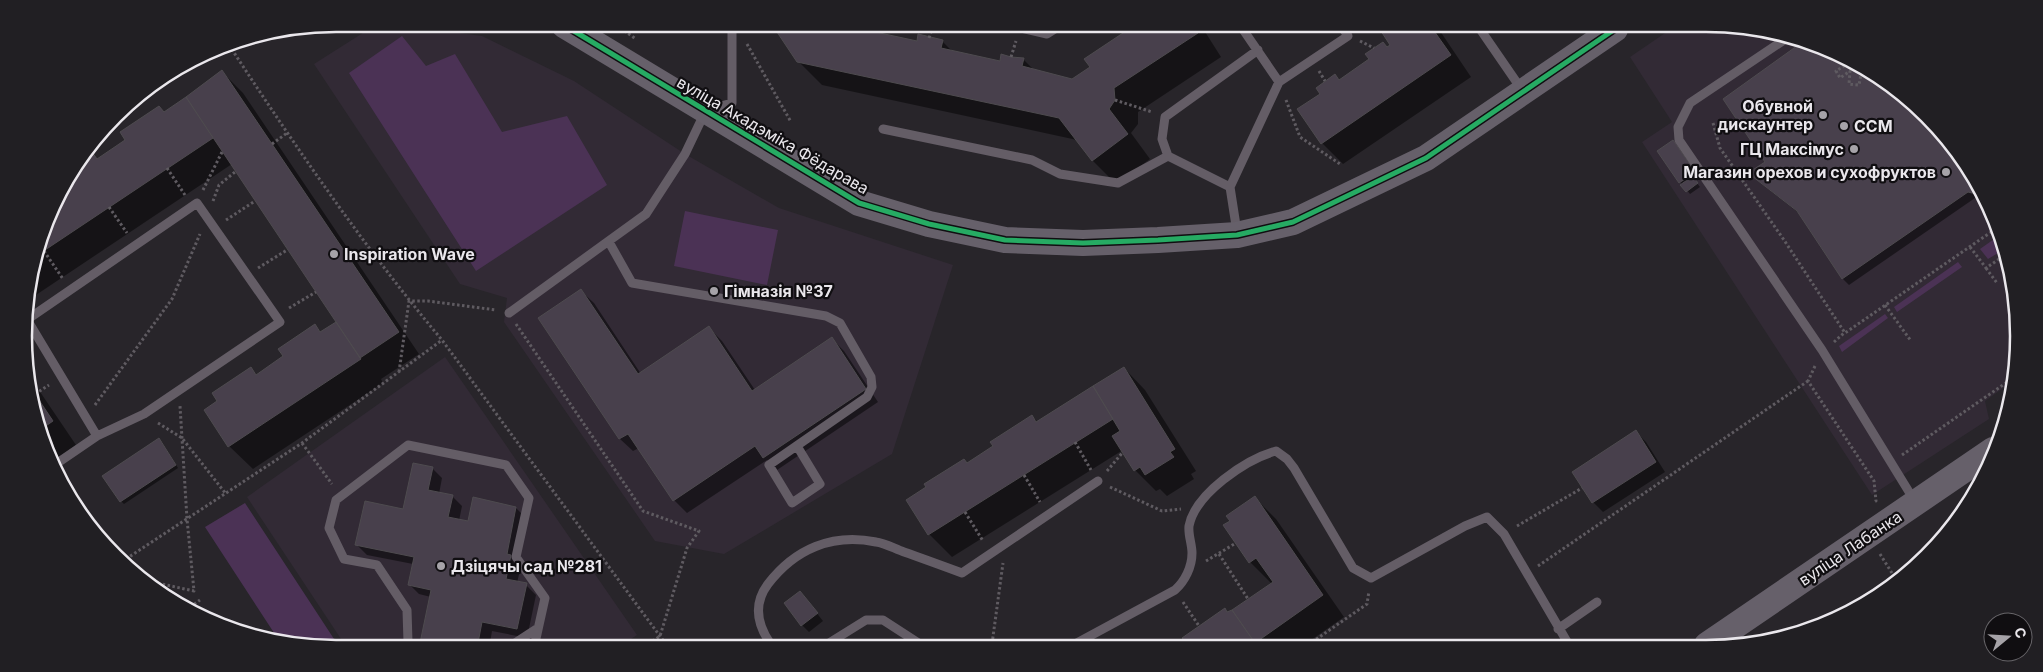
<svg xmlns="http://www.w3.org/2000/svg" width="2043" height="672" font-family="Inter,sans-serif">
  <rect width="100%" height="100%" fill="#28252a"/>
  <path fill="#322a35" d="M377,24H392L482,36L574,81L685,154L779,208L953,265L892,454L724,554L655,541L504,322L507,298L460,284L314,64Z
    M1671,29L1768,30L1881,77L1967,163L2013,275V381L1985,401L1989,419L1872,495L1642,142L1672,122L1630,57Z
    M445,357L637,635L625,643L343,642L247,497Z"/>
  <path fill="#4b3255" d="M402,36L426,66L455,54L502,132L567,116L607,185L476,271L349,73Z
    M685,211L778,230L767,285L674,266Z
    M1997,237L2003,250L1988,259L1980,249Z
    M1958,262L1962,267L1897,312L1894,307Z
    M1885,314L1888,318L1842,352L1839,346Z
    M245,503L336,642H280L205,527Z"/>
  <path fill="#0007" d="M775,26H868L875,34L918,43L942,41L953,52L1002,62L1023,59L1035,71L1072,80L1091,67L1134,27H1202L1221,57L1138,112V124L1131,133L1150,159L1116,184L1093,161L1077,140L822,85L798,61Z
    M1380,28H1438L1471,77L1343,164L1322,143L1340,81L1392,46Z
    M1802,44L1881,77L1967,163L1982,200L1975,198L1849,285L1843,279L1800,214L1757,180L1766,163Z
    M222,72L243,93L419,354L381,379L383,383L253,469L229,446L219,402L250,369L257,375L285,357L315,326L322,333L340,328L232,164L27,301L26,296L56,198L87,157L92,154L98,160Z
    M1676,145L1697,175L1693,178L1700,187L1690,194L1680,182Z
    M581,291L594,303L641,374L709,328L722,341L755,390L831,338L844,351L878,402L777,470L767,460L687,513L674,500L639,448L633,451L620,439L539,319Z
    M1124,368L1145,390L1196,471L1191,474L1194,479L1167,496L1160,489L1156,491L1135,470L1123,450L952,557L929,534L967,464L995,447L1032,417L1038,422Z
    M32,380L76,445L54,460L34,417Z
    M1636,432L1646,442L1665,472L1603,512L1593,502Z
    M162,442L178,468L124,504L121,501Z
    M432,468L442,478L439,494L452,496L462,506L459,521L469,523L474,499L516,508L526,518L517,562L521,566L517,583L526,585L536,595L527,638L492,631L490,643H421L431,597L419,594L409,584L413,564L367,555L357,545L404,510Z
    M1255,498L1276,519L1344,617L1304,645L1181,644L1272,584L1250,562Z
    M800,592L823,621L809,632L802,625Z"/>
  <path fill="#48404c" stroke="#4e4b4f" d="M773,26H867L866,30L917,41L918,34L943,40L941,48L1000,61L1001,54L1011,57L1024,58L1022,66L1072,79L1090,67L1084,59L1132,27H1195L1198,33L1114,88L1115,100L1109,109L1128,134L1092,161L1059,118L797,62Z
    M1379,28H1432L1451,55L1321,144L1297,109L1320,94L1316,88L1335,74L1339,80L1369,59L1365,54L1383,42L1387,47L1390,45Z
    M1801,43L1881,77L1967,163L1980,195L1968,192L1842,279L1797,211L1748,173L1765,162L1723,99Z
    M222,70L399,332L360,358L186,97Z
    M186,97L213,138L39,254L56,198L89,154L92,152L97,159L125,140L120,132L159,106L164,112Z
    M1673,140L1695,172L1679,183L1657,151Z
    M1693,176L1698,183L1686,192L1680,185Z
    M581,289L638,374L709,326L752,391L832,337L866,389L763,458L755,446L673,501L628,434L619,439L538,318Z
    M336,322L361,359L228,447L204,410L217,401L212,393L251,367L256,375L283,356L278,349L315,324L320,332Z
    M1124,367L1175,449L1170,452L1174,457L1145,475L1140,467L1134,471L1112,436L1120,431L1093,386Z
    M1093,386L1113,419L928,535L906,500L926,487L924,484L964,459L967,463L993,446L990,442L1032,415L1036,422Z
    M33,391L53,421L40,430L34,417Z
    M1636,430L1656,462L1592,503L1572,472Z
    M159,438L176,465L120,502L102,476Z
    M413,463L433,467L428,490L453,495L448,517L468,521L473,497L516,507L507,554L511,555L506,579L527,583L517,629L482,622L478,643H420L431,590L408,585L414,557L355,545L365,501L403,509Z
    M1255,496L1323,595L1255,643L1232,610L1273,582L1256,558L1249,563L1223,525L1230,521L1226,516Z
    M800,591L818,613L801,626L784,603Z
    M1225,608L1227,612L1232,610L1255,643L1179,644L1184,640L1182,638Z"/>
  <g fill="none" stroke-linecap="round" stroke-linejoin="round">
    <path stroke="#5f5b61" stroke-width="3" stroke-dasharray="2.5 2.5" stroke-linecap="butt" d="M616,25L636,39
      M929,38L933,26
      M1360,41L1374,48
      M747,44L791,122
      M229,45C295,146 364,247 442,340L665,643
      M1011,57L1016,41
      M1849,63L1836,71L1840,78L1850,71L1849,84L1859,85L1862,69
      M1319,71L1325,81
      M1115,100L1152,112
      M1286,100L1300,137L1340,164
      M1713,123L1720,148L1784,240L1845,333L1994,230
      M272,144L287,133
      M167,168L185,195
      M203,190L222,152
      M213,201L219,185L235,172
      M109,207L127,233
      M226,220L255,201
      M1970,247L1986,268L2005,255
      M44,251L63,279
      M258,268L287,250
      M1986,268L1997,283
      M1885,305L1911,341
      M289,308L316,292
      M516,324L643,511L699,531L687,548L660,636L650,643
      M1834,342L1844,333
      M1815,366L1808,381L1874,481L1876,501L1874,502
      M399,372L409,301H428L496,310
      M35,394L49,385
      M95,405L172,299L200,234
      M158,423L182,438L226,494
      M1075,442L1091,470
      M302,443L332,484
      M1902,455L2013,378
      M1107,471L1123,452
      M1024,475L1040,502
      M1110,487L1162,511L1181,509
      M965,512L983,541
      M1517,526L1582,488
      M1219,554L1248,599
      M1880,554L1897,581
      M126,559L302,443L442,340
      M1206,561L1236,543
      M1538,566L1808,381
      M148,581L194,591L187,519L180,406
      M1183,602L1199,626
      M190,607L200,600
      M992,644L1003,563
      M1308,645L1367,604L1369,591"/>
    <path stroke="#645d66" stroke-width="9" d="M1017,27L1047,34L1058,27
      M1480,29L1522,90
      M1787,38L1690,103L1678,127L1679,140L1822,350L1914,500
      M1279,82L1348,36L1343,28
      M883,129L1032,160L1060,174L1118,183L1168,156L1230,187
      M1168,156L1162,139L1165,117L1258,50
      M1237,232L1230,187L1279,82L1242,28
      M609,242L632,283L826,316L840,323L871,377L872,387L867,397L769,465L792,503L820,484L797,446
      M509,313L646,214L685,154L706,110L732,103V25
      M28,319L197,203L280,322L144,414L97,436L56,464
      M28,321L97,436
      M70,495L84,517
      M1558,629L1597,602
      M408,642L407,610L377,565L344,559L329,528L336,500L408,445L506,465L529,498L516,557L545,598L535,643
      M515,643L538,628
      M770,643C757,624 753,604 768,584C795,549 832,533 876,542C885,543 895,549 904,552C924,559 943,566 962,573L1098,481
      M829,643L866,620H883L920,644
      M1075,644L1175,590C1185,581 1192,567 1192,553C1192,544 1188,535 1189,526C1195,494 1246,459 1276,451L1287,459L1294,468L1353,568L1371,578L1465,526L1487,517L1504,534L1569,645"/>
    <path stroke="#66606a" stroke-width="26" d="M564,25L859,203L929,224L1005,240L1083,243L1158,240L1237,235L1293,222L1426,158L1615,29
      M1707,645L1993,450"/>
    <g stroke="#100e11" stroke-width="8">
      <path id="cycleway" d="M564,25L859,203L929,224L1005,240L1083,243L1158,240L1237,235L1293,222L1426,158L1615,29"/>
    </g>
    <use href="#cycleway" stroke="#26ab63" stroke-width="5"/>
  </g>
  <g fill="#a6a3a8" stroke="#100e11" stroke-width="2">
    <circle cx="1823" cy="115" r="5"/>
    <circle cx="1844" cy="126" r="5"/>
    <circle cx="1854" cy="149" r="5"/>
    <circle cx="1946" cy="172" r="5"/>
    <circle cx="334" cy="254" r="5"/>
    <circle cx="714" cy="291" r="5"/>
    <circle cx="441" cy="566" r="5"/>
  </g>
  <g text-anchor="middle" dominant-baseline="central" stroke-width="4.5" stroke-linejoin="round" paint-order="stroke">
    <g font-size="16" font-weight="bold" fill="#eae7ec" stroke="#100e11" text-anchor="start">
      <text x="1813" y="106" text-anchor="end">Обувной<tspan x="1813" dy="18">дискаунтер</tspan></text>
      <text x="1854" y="126">ССМ</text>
      <text x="1844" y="149" text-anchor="end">ГЦ Максімус</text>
      <text x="1936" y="172" text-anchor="end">Магазин орехов и сухофруктов</text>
      <text x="344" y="254">Inspiration Wave</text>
      <text x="724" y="291">Гімназія №37</text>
      <text x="451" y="566">Дзіцячы сад №281</text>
    </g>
    <g font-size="16" fill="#eae7ec" stroke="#100e11">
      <text transform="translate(773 135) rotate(30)">вуліца Акадэміка Фёдарава</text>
      <text transform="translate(1850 548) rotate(-34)">вуліца Лабанка</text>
    </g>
  </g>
  <path d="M0 0H2043V672H0ZM336 32H1706A304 304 0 0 1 2010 336V336A304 304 0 0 1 1706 640H336A304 304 0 0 1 32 336V336A304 304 0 0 1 336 32Z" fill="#211f23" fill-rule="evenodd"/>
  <path fill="none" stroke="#eae7ec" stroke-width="2.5" d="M336 32H1706A304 304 0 0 1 2010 336V336A304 304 0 0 1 1706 640H336A304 304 0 0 1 32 336V336A304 304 0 0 1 336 32Z"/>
  <g transform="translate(2008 637) rotate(72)"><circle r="24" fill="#100e11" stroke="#676569"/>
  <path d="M0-4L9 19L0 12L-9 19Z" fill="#a6a3a8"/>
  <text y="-8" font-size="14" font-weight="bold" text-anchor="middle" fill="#eae7ec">С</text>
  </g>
</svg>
